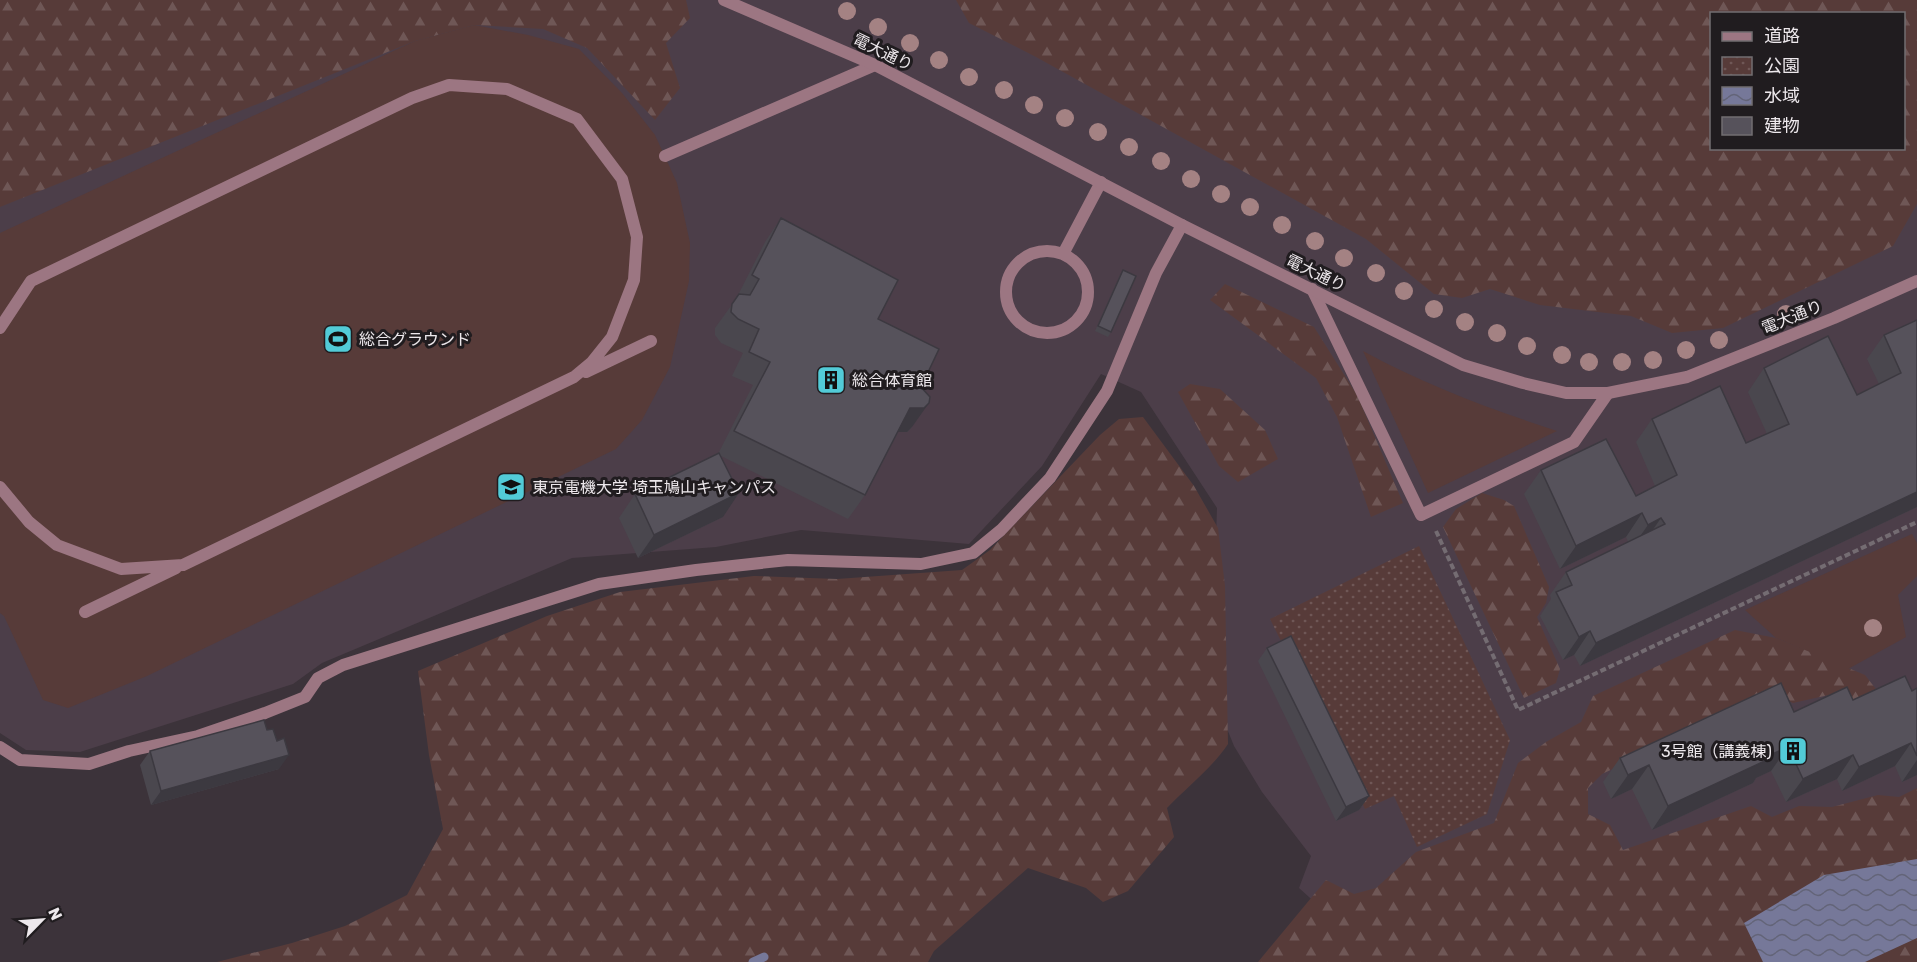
<svg xmlns="http://www.w3.org/2000/svg" width="1917" height="962" font-family="Rubik,'Noto Sans JP',sans-serif">
  <defs>
    <pattern id="forest-firs" width="22" height="20" patternUnits="userSpaceOnUse" patternTransform="scale(1.5)"><rect width="22" height="20" fill="#573b39"/><path d="M5 1l3.5 6h-7zM16 11l3.5 6h-7z" fill="#6f5756"/></pattern>
    <pattern id="park-dots" width="8" height="8" patternUnits="userSpaceOnUse" patternTransform="scale(1.5)"><rect width="8" height="8" fill="#573b39"/><path d="M2 2h.1M6 6h.1" fill="none" stroke="#6f5756" stroke-width="1.8" stroke-linecap="round"/></pattern>
    <pattern id="water-waves" width="16" height="10" patternUnits="userSpaceOnUse" patternTransform="scale(1.5)"><rect width="16" height="10" fill="#767899"/><path d="M0 5q4-4 8 0t8 0" fill="none" stroke="#636478"/></pattern>
  </defs>
  <rect width="100%" height="100%" fill="#3c333a"/>
  <path fill="#4c3e49" fill-rule="evenodd" d="M0,0H1917V962H1381L1299,888L1311,856L1262,792L1234,746L1211,689L1217,508L1141,392L1101,374L1042,466L969,544L801,530L716,547L572,558L322,663L293,684L80,752L26,750L0,733ZM1712,14H1904V148H1712Z"/>
  <path fill="#573b39" d="M474,25L528,35L579,49L622,93L655,135L677,183L690,243L689,281L670,367L642,420L616,449L147,676L68,708L43,700L4,616L0,613V233L415,41Z
    M1363,351C1425,385 1490,409 1557,431L1428,493Z
    M1912,534L1917,543V576L1898,595L1906,637L1848,669L1776,638L1745,610Z"/>
  <path fill="url(#forest-firs)" fill-rule="evenodd" d="M0,0H686L690,18L666,43L680,88L655,120L587,48L543,29L474,25L415,41L0,207Z
    M956,0H1917V204L1893,246L1723,328L1672,333L1631,316L1540,305L1490,289L1462,298L1434,294L1366,239L1036,57L969,23ZM1712,14H1904V148H1712Z
    M1225,284L1314,327L1357,395L1403,503L1371,517L1337,417L1316,378L1210,300Z
    M1190,384L1220,389L1265,430L1278,459L1238,482L1219,466L1178,392Z
    M1143,417L1194,486L1218,528L1225,586L1228,744C1212,768 1187,787 1167,808L1174,837L1128,891L1103,902L1086,888L1028,868L934,951L928,962H217L292,943L345,926L407,895L443,829L429,755L418,671L547,616L620,592L754,576L837,579L962,570L990,550L1100,435L1119,419Z
    M1482,493L1504,500L1514,506L1549,587L1546,603L1537,617L1560,669L1556,683L1524,698L1443,527L1456,509Z
    M1735,630L1776,638L1865,675L1879,693L1850,707L1842,692L1793,703L1773,694L1602,774L1588,788V814L1610,825L1623,850L1751,806L1772,817L1799,806L1832,807L1878,795L1899,797L1917,788V962H1258L1326,880L1354,894L1376,888L1416,852L1494,823L1518,763L1546,742L1581,722L1593,696Z"/>
  <path fill="url(#park-dots)" d="M1419,546L1510,740L1487,814L1417,847L1394,796L1365,809L1270,619Z"/>
  <path fill="url(#water-waves)" d="M1917,859V938L1865,962H1763L1744,923L1824,875Z"/>
  <g fill="none" stroke-linecap="round" stroke-linejoin="round">
    <path stroke="#767899" stroke-width="9" d="M753,962L764,957"/>
    <path stroke="#746c72" stroke-width="4" stroke-dasharray="6 3" stroke-linecap="butt" d="M1436,531L1518,710L1917,522"/>
    <path stroke="#9c7682" stroke-width="12" d="M665,156L875,65
      M1006 292a41 41 0 1 1 82 0a41 41 0 1 1-82 0Z
      M1063,254L1101,182
      M1312,289L1421,515L1574,442L1608,393
      M0,328L31,281L412,98L449,85L507,89L577,119L622,179L637,237L634,280L612,337L592,362L574,377L183,565L121,569L57,545L29,522L0,487
      M586,372L651,341
      M85,612L176,568
      M0,747L20,760L89,764L129,751L198,736L265,713L305,697L318,678L343,665L599,584L696,570L788,560L921,564L973,553L1001,530L1050,478L1107,391L1156,273L1182,225"/>
    <path stroke="#9c7682" stroke-width="12" d="M724,0L875,65L1182,225L1463,365L1523,383L1566,393H1608L1687,377L1834,318L1917,281"/>
  </g>
  <g fill="#a48283">
    <circle cx="847" cy="11" r="9"/>
    <circle cx="878" cy="27" r="9"/>
    <circle cx="910" cy="43" r="9"/>
    <circle cx="939" cy="60" r="9"/>
    <circle cx="969" cy="77" r="9"/>
    <circle cx="1004" cy="90" r="9"/>
    <circle cx="1034" cy="105" r="9"/>
    <circle cx="1065" cy="118" r="9"/>
    <circle cx="1098" cy="132" r="9"/>
    <circle cx="1129" cy="147" r="9"/>
    <circle cx="1161" cy="161" r="9"/>
    <circle cx="1191" cy="179" r="9"/>
    <circle cx="1221" cy="194" r="9"/>
    <circle cx="1250" cy="207" r="9"/>
    <circle cx="1282" cy="225" r="9"/>
    <circle cx="1315" cy="241" r="9"/>
    <circle cx="1344" cy="258" r="9"/>
    <circle cx="1376" cy="273" r="9"/>
    <circle cx="1404" cy="291" r="9"/>
    <circle cx="1434" cy="309" r="9"/>
    <circle cx="1786" cy="314" r="9"/>
    <circle cx="1465" cy="322" r="9"/>
    <circle cx="1497" cy="333" r="9"/>
    <circle cx="1719" cy="340" r="9"/>
    <circle cx="1527" cy="346" r="9"/>
    <circle cx="1686" cy="350" r="9"/>
    <circle cx="1562" cy="355" r="9"/>
    <circle cx="1653" cy="360" r="9"/>
    <circle cx="1589" cy="362" r="9"/>
    <circle cx="1622" cy="362" r="9"/>
    <circle cx="1873" cy="628" r="9"/>
  </g>
  <path fill="#4a474e" d="M781,218L878,319L921,387L912,427L907,432H898L865,495L848,519L721,456L723,517L638,558L619,518L635,494L718,454L753,385L732,376L743,353L721,343L715,335V328L736,299L765,242Z
    M1123,270L1111,332L1108,337L1095,331L1120,275Z
    M1917,320V507L1580,666L1574,655L1563,660L1540,616L1551,599L1550,595L1566,572L1628,542L1626,537L1560,569L1524,494L1541,470L1636,496L1655,486L1636,442L1652,419L1746,443L1767,434L1748,392L1764,368L1857,395L1879,384L1867,359L1884,335Z
    M1267,648L1369,796L1359,810L1336,821L1258,661Z
    M1917,688V775L1902,782L1895,766L1842,791L1837,779L1786,802L1771,771L1756,778L1753,783L1652,830L1632,789L1611,799L1603,782L1620,758L1794,712L1853,700L1912,691Z
    M267,730L277,741L279,769L151,805L140,765L150,751Z"/>
  <path fill="#3c3940" d="M929,403L912,427L907,432H894L910,408Z
    M1917,492V507L1580,666L1596,643Z
    M739,493L723,517L638,558L654,535Z
    M1642,513L1626,537L1560,569L1576,546Z
    M1661,518L1645,541L1631,549L1648,525Z
    M1590,631L1574,655L1563,660L1579,637Z
    M1911,743L1895,766L1842,791L1859,767Z
    M1788,747L1771,771L1756,778L1753,783L1652,830L1668,806Z
    M289,755L279,769L151,805L161,791Z
    M1853,755L1837,779L1786,802L1803,779Z
    M1917,760V775L1902,782Z
    M1649,765L1632,789L1611,799L1628,775Z
    M1369,796L1359,810L1336,821L1346,807Z"/>
  <path fill="#56525b" stroke="#3c3940" stroke-width="1.5" d="M781,218L898,280L878,319L939,349L921,387L930,397L929,403L924,408H910L865,495L734,431L770,362L749,352L759,329L738,319L731,312L732,304L739,294L750,295L759,279L752,275Z
    M1123,270L1136,276L1111,332L1098,326Z
    M1917,320V492L1596,643L1590,631L1579,637L1556,592L1572,585L1566,572L1665,524L1661,518L1648,525L1642,513L1576,546L1541,470L1606,439L1636,496L1677,475L1652,419L1720,386L1746,443L1789,424L1764,368L1828,336L1857,395L1901,373L1884,335Z
    M719,453L739,493L654,535L635,494Z
    M1291,636L1369,796L1346,807L1267,648Z
    M1905,676L1912,691L1917,688V756L1911,743L1859,767L1853,755L1803,779L1788,747L1768,756L1769,759L1668,806L1649,765L1628,775L1620,758L1781,683L1794,712L1847,687L1853,700Z
    M264,720L267,730L273,729L277,741L284,738L289,755L161,791L150,751Z"/>
  <defs>
    <g id="stadium-square" transform="scale(1.5)"><rect x="-9" y="-9" width="18" height="18" rx="4" fill="#52cbd7" stroke="#201c1f"/><path d="M0-5a6.5 5 0 1 0 0 10a6.5 5 0 1 0 0-10ZM-3.5-1.8h7v3.6h-7Z" fill="#111"/></g>
    <g id="building-square" transform="scale(1.5)"><rect x="-9" y="-9" width="18" height="18" rx="4" fill="#52cbd7" stroke="#201c1f"/><path d="M-4-6H4V6H1V3H-1V6H-4ZM-2.5-4.3h1.7v1.8h-1.7ZM.8-4.3h1.7v1.8H.8ZM-2.5-1h1.7V.8h-1.7ZM.8-1h1.7V.8H.8Z" fill="#111"/></g>
    <g id="university-square" transform="scale(1.5)"><rect x="-9" y="-9" width="18" height="18" rx="4" fill="#52cbd7" stroke="#201c1f"/><path d="M0-5L7-2L0 1L-7-2ZM-4 1L0 2.5L4 1V4Q0 6-4 4Z" fill="#111"/></g>
  </defs>
  <g fill-rule="evenodd">
    <use href="#stadium-square" x="338" y="339"/>
    <use href="#building-square" x="831" y="380"/>
    <use href="#university-square" x="511" y="487"/>
    <use href="#building-square" x="1793" y="751"/>
  </g>
  <g text-anchor="middle" dominant-baseline="central" stroke-width="6" stroke-linejoin="round" paint-order="stroke">
    <g font-size="16" fill="#ede8ec" stroke="#201c1f">
      <text transform="translate(883 52) rotate(26)">電大通り</text>
      <text transform="translate(1316 273) rotate(26)">電大通り</text>
      <text transform="translate(1792 317) rotate(-22)">電大通り</text>
    </g>
    <g font-size="16" fill="#ede8ec" stroke="#201c1f" text-anchor="start">
      <text x="359" y="339">総合グラウンド</text>
      <text x="852" y="380">総合体育館</text>
      <text x="532" y="487">東京電機大学 埼玉鳩山キャンパス</text>
      <text x="1772" y="751" text-anchor="end">3号館（講義棟)</text>
    </g>
  </g>
  <rect x="1710" y="12" width="195" height="138" fill="#201c1f" stroke="#726e71" stroke-width="1.5"/>
  <rect x="1722" y="32" width="30" height="9" fill="#9c7682" stroke="#726e71" stroke-width="1.5"/>
  <text x="1764" y="42" font-size="18" fill="#ede8ec">道路</text>
  <rect x="1722" y="57" width="30" height="18" fill="url(#park-dots)" stroke="#726e71" stroke-width="1.5"/>
  <text x="1764" y="72" font-size="18" fill="#ede8ec">公園</text>
  <rect x="1722" y="87" width="30" height="18" fill="url(#water-waves)" stroke="#726e71" stroke-width="1.5"/>
  <text x="1764" y="102" font-size="18" fill="#ede8ec">水域</text>
  <rect x="1722" y="117" width="30" height="18" fill="#56525b" stroke="#726e71" stroke-width="1.5"/>
  <text x="1764" y="132" font-size="18" fill="#ede8ec">建物</text>
  <g transform="translate(42 920) rotate(65)" stroke="#201c1f" stroke-width="4.5" paint-order="stroke">
  <path d="M0-4.5L10 22L0 15L-10 22Z" fill="#ede8ec"/>
  <text y="-9" font-size="16" font-weight="bold" text-anchor="middle" fill="#ede8ec">N</text>
  </g>
</svg>
